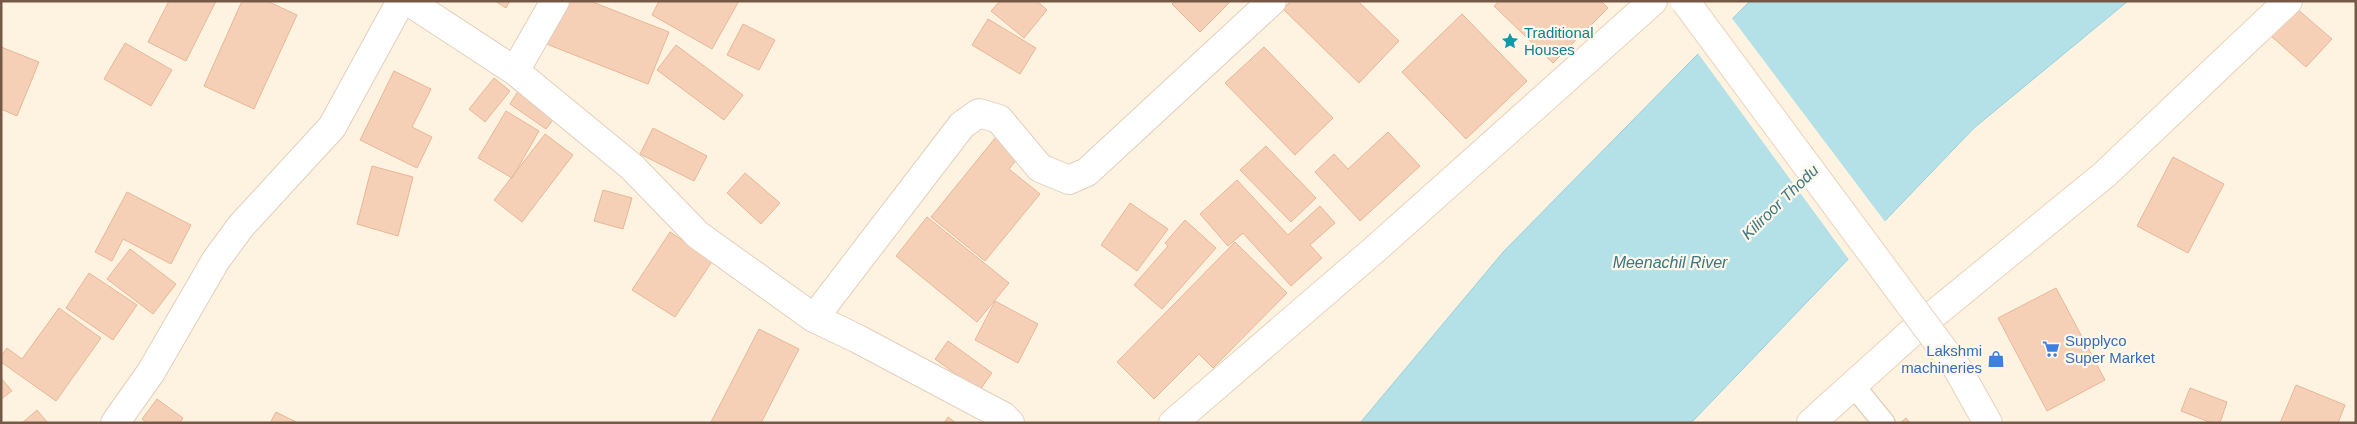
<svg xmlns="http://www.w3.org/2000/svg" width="2357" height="424" font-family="Arial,sans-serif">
  <rect width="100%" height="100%" fill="#fef3e1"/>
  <path fill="#b4e0e8" stroke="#9ad0db" d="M1750,1H2128L1974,128L1691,423H1360L1504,251Z"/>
  <path fill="#fef3e1" d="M1731,17L1886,223L1850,261L1697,52Z"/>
  <path fill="#f5d0b7" stroke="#e8b796" d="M169,1H216L186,61L148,42Z
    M242,1H267L297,15L254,109L204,86Z
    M495,1H510L506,8Z
    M560,1H590L669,32L648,84L544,43Z
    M659,1H739L712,49L652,15Z
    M1000,1H1037L1047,10L1024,38L991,11Z
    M1175,1H1231L1200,32L1172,4Z
    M1291,1H1358L1399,41L1359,83L1283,9Z
    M1499,1H1601L1608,8L1553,63L1494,6Z
    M2296,8L2332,39L2306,67L2271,36Z
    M1462,14L1527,81L1466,139L1402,72Z
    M988,19L1036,48L1020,74L972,45Z
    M743,24L775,40L759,70L727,55Z
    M125,43L172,70L151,106L104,79Z
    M676,45L743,95L724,120L657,70Z
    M1,47L39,62L17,116L1,109Z
    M1264,47L1333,118L1295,155L1225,83Z
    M394,71L431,89L412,127L432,137L417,168L360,140Z
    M494,78L510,91L485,122L469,109Z
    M522,85L559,112L546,129L510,104Z
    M506,111L539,131L512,178L478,158Z
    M653,128L707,156L694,181L640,154Z
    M1000,132L1023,152L1009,169L1040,194L985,261L931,217Z
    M1388,132L1420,166L1360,221L1315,172L1334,154L1348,169Z
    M545,134L573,155L522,222L494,200Z
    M1266,146L1316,198L1291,222L1240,170Z
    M2173,157L2224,184L2188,253L2137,226Z
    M372,166L413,177L398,236L357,224Z
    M745,173L780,203L761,224L727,193Z
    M1237,180L1288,235L1320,206L1335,223L1310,245L1322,258L1291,286L1243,233L1228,246L1200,214Z
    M603,190L632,198L623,229L594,221Z
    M127,192L191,225L171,264L123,239L112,261L95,252Z
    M1130,203L1168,229L1137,271L1101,245Z
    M927,217L1009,283L977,322L896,256Z
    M1185,220L1216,248L1162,309L1134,285L1168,246L1165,243Z
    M670,232L713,260L675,317L632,290Z
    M1235,242L1287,293L1213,368L1199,354L1154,399L1117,362Z
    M130,249L176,284L153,314L107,279Z
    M89,273L137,305L113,340L66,308Z
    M2056,288L2105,380L2047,411L1998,318Z
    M995,301L1038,324L1018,363L975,340Z
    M59,308L101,338L56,401L1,362V356L7,348L22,359Z
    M759,329L799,349L761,423H712L711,422Z
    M948,341L992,373L979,391L935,359Z
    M1,378L12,391L1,399Z
    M2296,385L2345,405L2338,423H2280Z
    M2190,388L2227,402L2220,423H2212L2181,411Z
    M157,399L183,418L180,423H147L142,419Z
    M37,410L48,423H22Z
    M276,412L298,423H270Z
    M948,417L956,423H944Z
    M1906,418L1910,423H1900Z"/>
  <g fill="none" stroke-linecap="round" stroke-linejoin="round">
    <g stroke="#e2cfbc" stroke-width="24">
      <path id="lane" d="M1853,385L1884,423"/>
    </g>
    <g stroke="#e2cfbc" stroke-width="30">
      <path id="street" d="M408,1L515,71L632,167L698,235L814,318L856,338L1003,416L1010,423
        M515,71L555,1
        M814,318L962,125L979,113L999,119L1040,168L1069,180L1087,172L1272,1
        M115,423L151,372L216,260L241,226L332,127L401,1"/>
    </g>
    <g stroke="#ead2bc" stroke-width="30">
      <path id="secondary" d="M1957,368L1988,423
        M1173,423L1373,251L1653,1
        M1811,423L1911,333L2104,175L2288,1"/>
    </g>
    <use href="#lane" stroke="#fff" stroke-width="21"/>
    <use href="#street" stroke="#fff" stroke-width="28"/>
    <use href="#secondary" stroke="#fff" stroke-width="28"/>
    <g stroke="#ead2bc" stroke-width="30" stroke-linecap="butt">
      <path id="secondary-bridge" d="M1685,1L1957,368"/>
    </g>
    <use href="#secondary-bridge" stroke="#fff" stroke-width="28"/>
  </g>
  <defs>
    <g id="sight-bare" transform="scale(1.35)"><path d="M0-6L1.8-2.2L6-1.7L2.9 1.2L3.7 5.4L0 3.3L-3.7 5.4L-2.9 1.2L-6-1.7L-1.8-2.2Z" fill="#0f9aa8" stroke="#fff7e9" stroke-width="2.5" paint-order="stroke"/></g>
    <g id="supermarket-bare" transform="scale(1.35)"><path d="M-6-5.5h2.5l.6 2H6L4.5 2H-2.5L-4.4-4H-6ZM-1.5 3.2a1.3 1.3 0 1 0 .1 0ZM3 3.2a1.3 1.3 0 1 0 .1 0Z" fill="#3f7fe0" stroke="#fff7e9" stroke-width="2.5" paint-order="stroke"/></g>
    <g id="shop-bare" transform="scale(1.35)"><path d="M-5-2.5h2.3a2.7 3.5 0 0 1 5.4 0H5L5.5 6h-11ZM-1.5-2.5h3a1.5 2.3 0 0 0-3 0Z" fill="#3f7fe0" stroke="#fff7e9" stroke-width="2.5" paint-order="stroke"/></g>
  </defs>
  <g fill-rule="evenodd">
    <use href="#sight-bare" x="1510" y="41"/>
    <use href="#supermarket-bare" x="2051" y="349"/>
    <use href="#shop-bare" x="1996" y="359"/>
  </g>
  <g text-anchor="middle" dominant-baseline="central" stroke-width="4.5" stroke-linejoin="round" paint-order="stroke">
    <g font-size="15" fill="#0d838f" stroke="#fff7e9" text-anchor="start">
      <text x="1524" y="32">Traditional<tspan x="1524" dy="17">Houses</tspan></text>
    </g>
    <g font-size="15" fill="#366cbe" stroke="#fff7e9" text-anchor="start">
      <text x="2065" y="340">Supplyco<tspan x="2065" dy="17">Super Market</tspan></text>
      <text x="1982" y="350" text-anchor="end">Lakshmi<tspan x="1982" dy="17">machineries</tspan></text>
    </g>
    <g font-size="16" font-style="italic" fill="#3b7784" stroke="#fff7e9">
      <text transform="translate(1780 202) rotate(-44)">Kiliroor Thodu</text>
      <text x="1670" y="262">Meenachil River</text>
    </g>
  </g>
  <rect width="2357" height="424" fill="none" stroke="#765846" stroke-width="5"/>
</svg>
